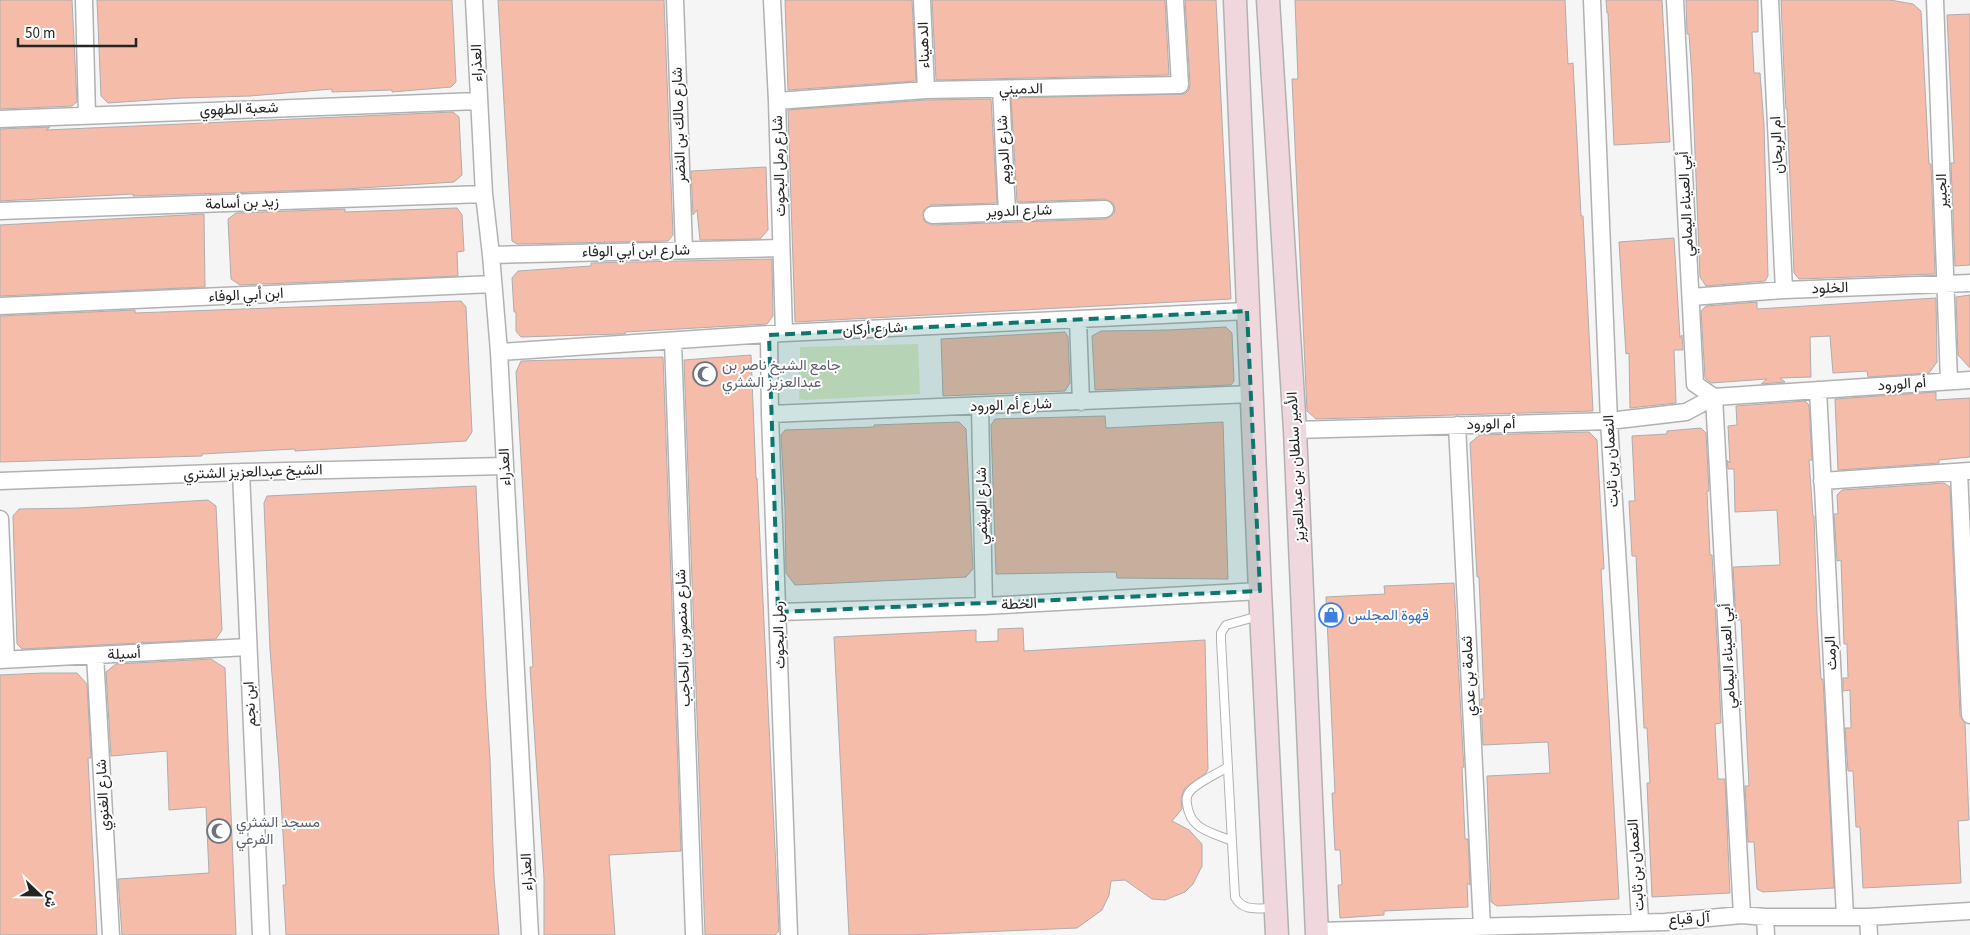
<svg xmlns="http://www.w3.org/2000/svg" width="1970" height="935" font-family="'Source Sans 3',Vazirmatn,sans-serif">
  <rect width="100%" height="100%" fill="#f5f5f6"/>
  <path fill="#e2eac9" d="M918,344L920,394L805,400L799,399L800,347Z"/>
  <path fill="#f5bca9" stroke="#afadad" d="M0,0H72L77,102L72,106L0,109Z
    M97,0H452L456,82L451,87L392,92V90L332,92V89L250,96L181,98L108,103L101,96Z
    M498,0H664L673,235L668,241L517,244L512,241Z
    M785,0H912L916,81L788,90Z
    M932,0H1165L1169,75L936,80Z
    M1185,0H1216L1231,299L795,322L788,110L926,100L991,99L997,203L931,205L923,211L924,221L932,225L1106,219L1114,214L1115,209L1113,203L1105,199L1017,202L1011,98L1185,94L1189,90L1190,84Z
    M1295,0H1565L1568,64L1573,63L1581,216H1583L1593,411L1316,419L1307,411L1292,79H1298Z
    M1606,0H1662L1670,142L1614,145L1608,13H1607Z
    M1686,0H1758V32H1752L1754,73H1760L1764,125L1768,276L1765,281L1706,286L1700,277L1692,77L1689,34H1687Z
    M1781,0H1890L1913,4L1921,11L1929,164H1931L1935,274L1799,279L1794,273L1787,109H1786L1784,72Z
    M1970,14V265L1955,266L1951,163H1954L1947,15Z
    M453,112L459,117L462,175L454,182L345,189L133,196V194L0,201V129L50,127L46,130Z
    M766,167L768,230L760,239L700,240L697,210L693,215L691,171Z
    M457,208L462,215L464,251L457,252L458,276L240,285L231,279L228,219L236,213L345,209V212Z
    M204,214L205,287L0,296V225Z
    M1674,238L1680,338L1682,335L1683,350H1674L1676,403L1630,408L1629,353L1626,354L1619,242Z
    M772,259L773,316L767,324L625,332V334H618L521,337L516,331V312H514L512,278L518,271L591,266V263Z
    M1970,295V368L1958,355L1956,297Z
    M1936,298L1937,362L1929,373L1868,377L1867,371L1833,373L1830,336L1810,337L1811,377L1780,378L1785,382L1761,384L1767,379L1711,383L1705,378L1701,311L1706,306L1757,302V309Z
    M461,301L466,307L472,432L466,441L295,451V449L202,454V456L0,462V316L135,310V313Z
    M1226,327L1232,333L1234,381L1231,385L1095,390L1092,336L1101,331L1169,330Z
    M1065,332L1068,337L1070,383L1065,391L943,396L941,339Z
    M751,355L756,478H757L779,931L775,935H705L684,360Z
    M663,357L681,851L609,855L615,935H544V878L530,667H533L516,372L521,361Z
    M1936,392V400L1970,398V457L1939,460V463L1838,470L1835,399Z
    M1805,401L1809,405L1812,460H1809L1813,516H1814L1817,614L1821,679H1823L1834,888L1763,892L1757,889L1754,842H1748L1745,786H1749L1741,620H1736L1733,567L1780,565L1777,510L1735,512L1734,469H1728L1727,460L1730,463L1728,426L1737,425L1736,406Z
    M1105,416L1106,428L1223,422L1228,579L1117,578L1116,572L996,574L991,425L995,419Z
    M959,422L966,429L973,569L966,577L795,585L786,573L785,509L781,435L785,430L874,427V425Z
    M1701,428L1706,433L1709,491H1707L1710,555H1712L1719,675L1721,723L1715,724L1718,779H1725L1730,893L1652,897L1647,783H1650L1647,728H1644L1636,556H1632L1629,501H1635L1632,436L1667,434V431Z
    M1589,432L1597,440L1604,569H1601L1619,899L1497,906L1491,902L1487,776L1550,773L1548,742L1483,745L1481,699H1484L1479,577H1477L1470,443L1480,435Z
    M1944,483L1950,487L1960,715L1965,723L1969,820L1958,821L1961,883L1863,888L1860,827H1856L1853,771H1848L1845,728H1851L1850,690L1843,691V678H1848L1847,644H1844L1841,560L1837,561L1834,514H1838L1837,495L1842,490Z
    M476,486L486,698L490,759L494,877L499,935H286L283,885H286L279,766L270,649L264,503L267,496Z
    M208,500L216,506L222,630L216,639L22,649L17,644L13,516L19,509L78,508Z
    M1454,583L1463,753L1464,767H1462L1465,839H1468L1470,885L1467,883L1468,907L1384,911V915L1340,918L1338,885H1342L1340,850H1335L1332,793H1335L1326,597L1385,594L1384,586Z
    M1023,628L1024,651L1205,640L1208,769L1206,773L1185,788L1181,798L1182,809L1172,821L1189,830L1202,844V866L1193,884L1185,892L1165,900L1152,899L1125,880L1111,881L1109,895L1102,910L1077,928L907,935H849L834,637L976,630V642L998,641V629Z
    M211,659L225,668L236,935H122L118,879L209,873L206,807L169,810L167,751L111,756L106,672L116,664Z
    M43,673H77L87,684L91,758H88L97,935H0V675Z"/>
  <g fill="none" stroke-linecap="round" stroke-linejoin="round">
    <g stroke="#b1b1b2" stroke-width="10">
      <path id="lane" d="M1259,616L1226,625L1221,633V640L1235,897C1243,912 1258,908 1272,908
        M1228,767C1218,773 1199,782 1191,790C1187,794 1186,799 1187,804C1190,830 1211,832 1232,841"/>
    </g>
    <g stroke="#b1b1b2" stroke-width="19">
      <path id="street" d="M84,0L87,115
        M474,0L484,194L491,255L499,352L530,935
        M675,0L684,250
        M772,0L777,101L784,333
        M922,0L926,90
        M1592,0L1609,421L1640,921
        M1770,0L1784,290
        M1935,0L1949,381
        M1001,89L1007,212
        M777,101L926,90L1180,85L1175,0
        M0,119L478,101
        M0,211L484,194
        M932,215L1105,209
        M491,255L781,248
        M1691,297L1784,290L1970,283
        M0,306L493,284
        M1078,320L1081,402
        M769,335L770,414L789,935
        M673,342L694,935
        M499,352L784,333L1247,311
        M1818,390L1845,916
        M980,406L984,606
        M770,414L1252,394
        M1457,425L1482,927
        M1295,430L1609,421L1686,412L1714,397L1695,384L1675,0
        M241,472L261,935
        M1959,472L1970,715
        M0,481L241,472L505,466
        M1822,481L1969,471
        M0,519L6,660
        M778,612L984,606L1260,591
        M95,655L111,935
        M0,660L248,647
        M1742,915L1714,397L1970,380
        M1765,917L1766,935
        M1868,917L1869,935
        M1317,931L1665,922L1742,915L1765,917H1868L1970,911"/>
    </g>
    <g stroke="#b1b1b2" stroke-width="25">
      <path id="secondary" d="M1235,0L1260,591L1277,935
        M1268,0L1295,430L1317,935"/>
    </g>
    <use href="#lane" stroke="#fff" stroke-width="8"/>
    <use href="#street" stroke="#fff" stroke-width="16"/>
    <use href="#secondary" stroke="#f0d7dd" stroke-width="22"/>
  </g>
  <path fill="#0f766e" fill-opacity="0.2" stroke="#0f766e" stroke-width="4" stroke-dasharray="10 6" stroke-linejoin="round" d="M1247,311L1260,591L778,612L769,335Z"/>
  <defs>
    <g id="mosque-ring" transform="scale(1.25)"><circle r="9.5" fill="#fff" stroke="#6b7280" stroke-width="1.5"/><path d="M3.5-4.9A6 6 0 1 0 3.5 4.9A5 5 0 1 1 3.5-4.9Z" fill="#6b7280"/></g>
    <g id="shop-ring" transform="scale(1.25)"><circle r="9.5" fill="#fff" stroke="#3f7fe0" stroke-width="1.5"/><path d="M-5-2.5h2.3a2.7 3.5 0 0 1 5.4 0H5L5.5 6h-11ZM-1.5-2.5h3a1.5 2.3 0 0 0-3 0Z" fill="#3f7fe0"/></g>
  </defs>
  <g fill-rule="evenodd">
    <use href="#mosque-ring" x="705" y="374"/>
    <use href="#shop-ring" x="1331" y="615"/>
    <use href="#mosque-ring" x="219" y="831"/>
  </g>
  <g text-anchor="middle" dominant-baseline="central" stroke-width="4" stroke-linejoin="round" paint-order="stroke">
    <g font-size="15" fill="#242425" stroke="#fff">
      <text transform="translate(924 45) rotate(-92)">الدهيناء</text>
      <text transform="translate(477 63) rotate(-92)">العذراء</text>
      <text transform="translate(1021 89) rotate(-1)">الدميني</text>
      <text transform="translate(239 109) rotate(-2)">شعبة الطهوي</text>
      <text transform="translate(679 125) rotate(-92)">شارع مالك بن النضر</text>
      <text transform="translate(1777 145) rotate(-93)">ام الريحان</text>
      <text transform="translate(1004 150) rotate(-93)">شارع الدويم</text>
      <text transform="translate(779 166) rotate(-92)">شارع رمل البحوث</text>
      <text transform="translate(1942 191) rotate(-92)">الجبير</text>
      <text transform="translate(242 203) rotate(-2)">زيد بن أسامة</text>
      <text transform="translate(1686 204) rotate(-93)">أبي العيناء اليمامي</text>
      <text transform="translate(1019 211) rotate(-2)">شارع الدوير</text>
      <text transform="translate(636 251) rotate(-1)">شارع ابن أبي الوفاء</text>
      <text transform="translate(1830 288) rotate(-2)">الخلود</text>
      <text transform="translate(246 295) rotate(-3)">ابن أبي الوفاء</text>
      <text transform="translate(873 329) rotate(-3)">شارع أركان</text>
      <text transform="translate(1902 384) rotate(-4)">أم الورود</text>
      <text transform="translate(1011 405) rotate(-2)">شارع أم الورود</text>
      <text transform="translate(1491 424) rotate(-1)">أم الورود</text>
      <text transform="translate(1611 461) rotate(-93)">النعمان بن ثابت</text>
      <text transform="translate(505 467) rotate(-93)">العذراء</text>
      <text transform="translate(1296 467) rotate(-93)">الأمير سلطان بن عبدالعزيز</text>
      <text transform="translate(253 472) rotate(-2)">الشيخ عبدالعزيز الشتري</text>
      <text transform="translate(982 506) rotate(-91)">شارع الهيثمي</text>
      <text transform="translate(1019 604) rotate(-3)">الخطة</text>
      <text transform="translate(779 635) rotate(-92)">رمل البحوث</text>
      <text transform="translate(683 638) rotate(-92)">شارع منصور بن الحاجب</text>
      <text transform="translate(1831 653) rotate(-93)">الرمث</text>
      <text transform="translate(124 654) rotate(-3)">أسيلة</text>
      <text transform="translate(1728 656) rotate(-93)">أبي العيناء اليمامي</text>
      <text transform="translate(1469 676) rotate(-93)">ثمامة بن عدي</text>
      <text transform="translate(250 704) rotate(-93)">ابن نجم</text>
      <text transform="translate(103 795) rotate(-93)">شارع الغنوي</text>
      <text transform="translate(1636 865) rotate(-94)">النعمان بن ثابت</text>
      <text transform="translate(527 872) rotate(-93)">العذراء</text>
      <text transform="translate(1689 919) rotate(-4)">آل قباع</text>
    </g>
    <g font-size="15" fill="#5b616d" stroke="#fff" text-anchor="start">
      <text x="722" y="365">جامع الشيخ ناصر بن<tspan x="722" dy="17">عبدالعزيز الشثري</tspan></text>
      <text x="236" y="822">مسجد الشثري<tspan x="236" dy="17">الفرعي</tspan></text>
    </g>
    <g font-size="15" fill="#366cbe" stroke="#fff" text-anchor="start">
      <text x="1348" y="615">قهوة المجلس</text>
    </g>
  </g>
  <g transform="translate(40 895) rotate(112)" stroke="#ffffff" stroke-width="4" paint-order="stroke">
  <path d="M0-4L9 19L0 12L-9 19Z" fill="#242425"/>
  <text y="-8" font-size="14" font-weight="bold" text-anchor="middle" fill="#242425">ش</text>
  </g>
  <path d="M18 38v8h118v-8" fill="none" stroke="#242425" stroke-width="2.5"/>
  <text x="25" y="38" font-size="15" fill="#242425" stroke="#ffffff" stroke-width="4" paint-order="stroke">50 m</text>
</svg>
